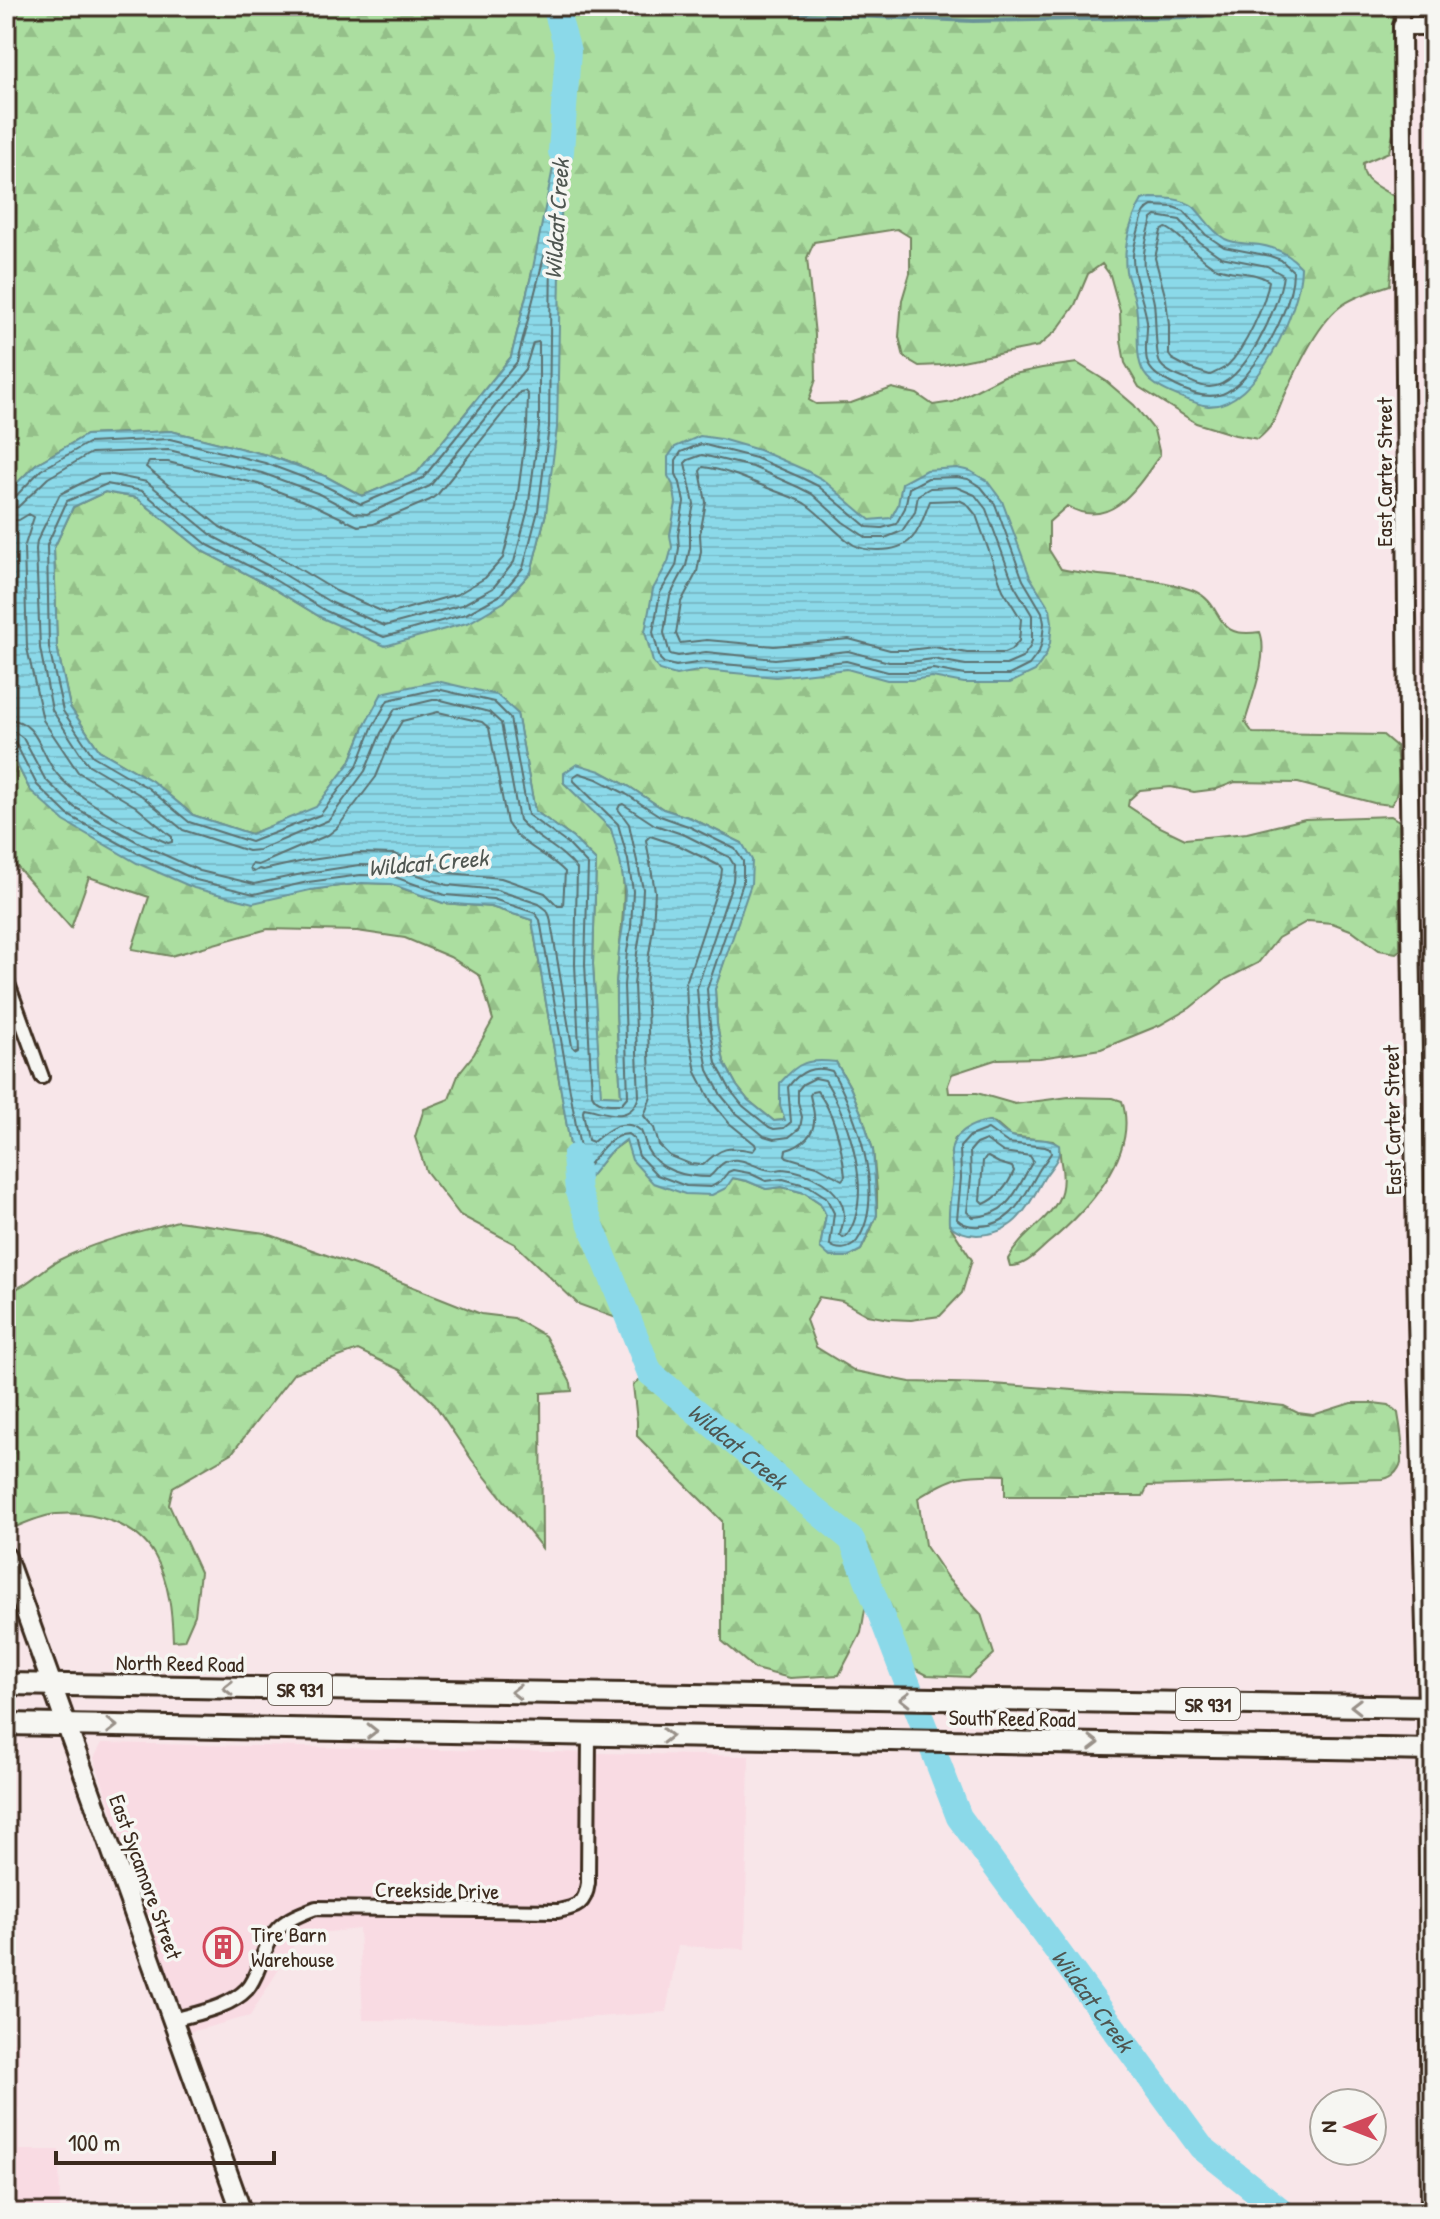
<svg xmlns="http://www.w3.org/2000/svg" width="1440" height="2219" font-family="'Patrick Hand',sans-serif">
  <defs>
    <pattern id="forest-firs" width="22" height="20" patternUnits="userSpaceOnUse" patternTransform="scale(2)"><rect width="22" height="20" fill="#abdea0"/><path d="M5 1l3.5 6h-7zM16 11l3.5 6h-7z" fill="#94bf89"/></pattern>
    <pattern id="water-rules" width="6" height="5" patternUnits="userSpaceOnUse" patternTransform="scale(2)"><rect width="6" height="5" fill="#8bd9e9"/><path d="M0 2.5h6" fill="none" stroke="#79bac7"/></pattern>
  </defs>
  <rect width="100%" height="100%" fill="#f8e6e9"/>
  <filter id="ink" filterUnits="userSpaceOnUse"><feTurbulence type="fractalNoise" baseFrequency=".0125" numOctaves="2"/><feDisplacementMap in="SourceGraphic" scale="16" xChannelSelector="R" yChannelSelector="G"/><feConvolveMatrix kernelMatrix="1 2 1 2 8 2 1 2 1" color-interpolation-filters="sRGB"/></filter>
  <g filter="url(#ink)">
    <path fill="#f9dbe3" d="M102,1743L749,1756L745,1949L678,1946L666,2012L528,2022L363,2020L359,1929L300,1935L250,2016L186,2033L94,1758Z
      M6,2042H19V2150H59L60,2213H6Z"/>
    <path fill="url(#forest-firs)" stroke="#73845f" stroke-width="2" d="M14,6H1393L1394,129L1389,152L1363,163C1361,183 1379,186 1393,196L1395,230L1390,285C1375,290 1358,295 1344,304C1318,321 1297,369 1284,397C1275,417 1276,424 1258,439L1235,435L1196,423L1139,387L1125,363L1121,340L1120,311L1110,275L1102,264L1088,274L1075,305L1057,330L1039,346L942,365L919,366L904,357L899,337L902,300L910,273V237L897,229L814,242L807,258L815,335L816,379L809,400L816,404L851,403L892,388L917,394L933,405L953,402L1004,376L1042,368L1077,363L1106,381L1134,405L1154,430L1160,455C1138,486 1111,532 1067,506L1049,522V550L1061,569C1104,579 1150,575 1192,590C1228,604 1209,640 1260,632C1269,655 1252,698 1245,722L1253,733L1383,735L1396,746C1397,763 1403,791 1391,805L1374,803L1298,783L1235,782L1217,789L1194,792L1171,787L1140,790L1129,800L1128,806L1158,826L1185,839L1247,833L1305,819L1391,816L1399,821L1400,950L1396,953L1379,950L1353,931L1332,923L1308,921L1278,938L1258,963L1226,979L1190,1008L1160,1025L1101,1049L1040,1058L998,1059L952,1074L948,1085L949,1093H977L1015,1104L1069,1097L1113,1098L1122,1101C1140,1155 1085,1213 1047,1244C1037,1253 1025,1267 1010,1266L1008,1259C1029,1221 1072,1215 1061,1163C1059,1154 1062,1147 1053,1141L1010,1136L995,1123L989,1121L973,1126L955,1138L951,1153L953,1177L949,1224L972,1260L962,1293L940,1316L911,1320L889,1319L867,1315L842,1301L819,1297L806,1320L816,1347L855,1371L910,1382L992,1384L1113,1393L1187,1395L1284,1406L1298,1413L1313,1415L1351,1403H1373L1389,1405L1398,1413C1401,1435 1412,1473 1383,1479L1148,1486L1143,1496H1005V1475C963,1474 955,1475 918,1498L925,1545L948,1579L981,1614L994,1654L969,1677L927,1675L898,1660L869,1585L861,1633L839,1675L790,1678L755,1669L722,1641V1521L637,1436V1421L633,1385L650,1373L630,1323L578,1304L515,1244L460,1215L426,1171L415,1137L424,1109L449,1099L459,1073L474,1054L493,1020L480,976L450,957L405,938L357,931L268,929L171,956L132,949L149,897L89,877L71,928L11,860L6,850V743L30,790L310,890L362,883L391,884L443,903L491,907L532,920L578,1191L609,1153L627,1140L732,1178L747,1181L766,1189L782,1187L805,1193L820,1203L826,1215L820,1248L848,1257L861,1250L868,1236L877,1215V1192L873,1150L862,1115L850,1087L836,1062L780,1105L785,1120L774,1121L748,1100L737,1086L724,1062L717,1024L715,989L738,918L742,843L691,818L663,809L630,787L600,771L564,783C576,794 606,817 612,831C634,883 619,932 616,985C615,1022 619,1059 621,1096L600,1095L593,964L596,861L573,838L535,811L517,714L365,725L350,762L316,808L251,834L193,815L152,781L99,750L70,707L57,647L54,548L73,507L105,492L137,498L204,552L266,584L322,618L504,602L531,572L546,513L533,268L511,357L417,473L362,496L325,476L267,455L171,431L86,435L36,464L6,494V9Z
      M178,1221L265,1233L388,1277L481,1314L514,1318L545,1336L571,1383L572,1391L541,1393L542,1548L472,1460L433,1402L400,1370L358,1350L294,1373L232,1453L173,1487L169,1505L200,1572L195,1615L184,1640L173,1641C172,1613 169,1581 155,1556C137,1523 92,1511 57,1514C43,1515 28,1522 15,1527L6,1502V1293C30,1285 39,1271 59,1260C96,1241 138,1232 178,1221Z"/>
    <path fill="url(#water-rules)" stroke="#6b9398" stroke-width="2" d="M563,118L557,428L546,513L531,572L504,602L470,622L385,646L322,618L266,584L204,552L137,498L105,492L73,507L54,548L57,647L70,707L99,750L152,781L193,815L251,834L316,807L350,762L365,725L382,693L437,681L497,695L517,713L535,811L573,838L596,861L593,964L601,1095L621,1096L616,1012V984L619,950L623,926L625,891L620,861L611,829L564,783V773L577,764L600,771L630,787L663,809L691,818L742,843L752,860L751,884L715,989L717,1024L724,1062L737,1086L748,1100L774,1121L785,1120L780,1105V1083C799,1061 808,1059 836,1062L850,1087L862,1115L873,1150L877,1215L861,1250L848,1257H830L820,1248L826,1215L820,1203L805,1193L782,1187L766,1189L747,1181L733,1178L726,1188L712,1195L685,1194L653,1183L632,1160L626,1140L609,1153L578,1192L532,920L491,907L443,903L391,884L362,883L310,890L253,903L194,888L137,863L64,821L30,790L6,743V494L36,464L86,435L171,431L267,455L325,476L362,496L417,473L511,357L533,268Z
      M1151,198C1165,198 1182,198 1194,207C1205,218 1210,230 1225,239C1233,243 1241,243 1250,244C1269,245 1288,252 1301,267C1301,308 1257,408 1208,406C1200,405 1192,401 1185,399C1170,393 1152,386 1144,373C1133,355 1141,323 1135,301C1133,291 1128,281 1126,271C1123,249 1130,220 1142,200Z
      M700,436L721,439L759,450L805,470L822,479L870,520L891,518L898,505L902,483L926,470L957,468L970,471L987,481L1002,501L1030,577L1050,609L1052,622L1050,643L1046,655L1035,671L1010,683H964L932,677L911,680H887L847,669L776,677L704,670L676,675L659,670L653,662L645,632L653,589L668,562L672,547L670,535L676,503L673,485L668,476V457L675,447Z
      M989,1121C998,1124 1002,1133 1012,1136C1028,1142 1044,1135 1059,1145C1061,1160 1051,1166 1044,1178C1027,1208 1016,1234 977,1235C967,1235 955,1231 949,1224C948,1208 951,1193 953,1178C953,1169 951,1160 951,1152C952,1133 973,1123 989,1121Z"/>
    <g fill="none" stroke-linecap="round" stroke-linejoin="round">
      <path stroke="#5b706f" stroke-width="2" d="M1152,206L1173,207L1184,211L1206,235L1224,247L1270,256L1281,260L1293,271C1293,299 1274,338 1257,361C1233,394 1217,407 1176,386C1165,380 1154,376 1148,364C1143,351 1148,335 1147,321C1144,300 1132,276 1133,255C1134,245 1137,235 1140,225C1143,216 1143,210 1152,206Z
        M1156,216L1180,220L1199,242L1221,257L1267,266L1283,275C1280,304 1244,388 1209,387C1201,387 1192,382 1185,379C1177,376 1164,371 1160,363C1155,356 1156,316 1154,303C1152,290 1146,279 1144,267C1142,251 1148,234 1152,219Z
        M1166,228C1178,231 1197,259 1215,267C1232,275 1254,270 1269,281C1265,305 1245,349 1227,366C1222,370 1216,372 1210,375L1191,369L1172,359L1169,355V325L1166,299L1155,258L1161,231Z
        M525,391L528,395L527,426L516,507L503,558L485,578L458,594L388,614L336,591L281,558L220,527L146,467L149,462H168L258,484L312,504L358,526L373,524L430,500L438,494L520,392Z
        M701,444L756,458L802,478L818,486L867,527L882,528L896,524L905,508L909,488L928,478L957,477L968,479L981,487L995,504L1023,580L1042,612L1044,623L1042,642L1039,652L1029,665L1009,675H965L933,669L911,672H888L846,661L775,669L704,662L676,666L664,663L660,659L653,632L660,593L676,566L679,548L678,535L684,502L680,483L676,474V460L681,452Z
        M702,455L753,467L798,487L812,494L843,522L867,538H885L902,531L915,512L918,495L930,488L956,487L975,495L986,509L1014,585L1032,615V640L1030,647L1022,658L1006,665H966L933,659L910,662H889L848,651L775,659L706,652L678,656L670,654L664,633L668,606L670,596L686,566L690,547V523L694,504L685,463L688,460Z
        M703,467C728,470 750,481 773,490C784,495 797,498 807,505C824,517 836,534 854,545C861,549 869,550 877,550C915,551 919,529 930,501L959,500L967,504L976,515L1003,590L1021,619L1019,641L1011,650L1004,653H967L934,647L909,650H890L849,639L774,646L707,640L680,643L676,634L681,602L697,572L701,551L700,534L706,502L700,471Z
        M6,499L14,498L41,470L88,443L170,439L265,463L321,484L361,504L423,478L517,362L545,253L547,250L551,251L549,427L538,511L523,568L499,596L466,614L384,637L326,611L270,577L208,545L142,491L107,484L67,501L47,545L49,648L63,711L93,756L148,788L189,822L251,842L320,815L357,766L372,728L388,700L437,689L494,702L510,718L528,815L568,844L588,865L585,964L592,1094C597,1106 611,1104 621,1104L628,1096L624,985L627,952L631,927L633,891L628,860L618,824L574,781L573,777L579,773L597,779L626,794L660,816L688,826L735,849L743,861V883L707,989L710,1025L716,1063L731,1091L743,1106L769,1127L774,1129L784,1128L791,1122L788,1087C800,1071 813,1065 832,1071C856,1112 887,1197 857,1241C850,1250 838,1251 830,1245L834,1213L826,1197L809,1186L783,1179L766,1181L749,1173L733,1170L728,1172L721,1181L711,1187L686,1186L657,1175L639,1156L634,1139L628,1134C610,1135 599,1152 588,1166L583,1165L540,920L535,913L493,899L445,895L392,876L361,875L308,882L254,894L196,880L141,855L68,815L37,785L16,744L6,741
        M6,509L18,507L48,478L91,453L169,450L262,473L317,493L355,513L367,514L430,486L525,369L533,343L539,342V427L528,509L514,562L493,588L462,605L385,626L330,602L275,569L214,537L147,482L108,474L98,475L60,494L37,541L36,549L40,648L52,710L84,759L89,765L142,796L183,830L248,851L259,850L329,820L365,771L381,733L395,709L437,699L489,712L501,723L519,820C535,839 560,847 577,869L575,964L579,1047L575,1049L572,1046L550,917L547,910L539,904L497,890L447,885L392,866L359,865L307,873L254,884L200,871L145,846L74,807L45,779L23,738L15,732L6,731
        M6,521L19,520L29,514L34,517L24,548L27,648L43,720L78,772L135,806L172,837V842L168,843C136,830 73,798 54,770C39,749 37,720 6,719
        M438,712L482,722L489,728L507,823C520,845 548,854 565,872L563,906H558L545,893L501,878L450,873L394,854L359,853L304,861L263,870L259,869L254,872L251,870L250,867L252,864L258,865L328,835L337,828L376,777L392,738L402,721Z
        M623,804L655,825L685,835L729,857L734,865L733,881L697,988L700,1026L708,1070L721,1095L735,1112L764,1136L774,1139L789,1137L800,1128L802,1117L798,1102V1090L803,1084L815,1078L825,1080C849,1120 875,1196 846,1237L843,1238L840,1235C841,1229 844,1222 844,1216C844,1188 808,1171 783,1169C779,1169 775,1171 771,1170C756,1169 743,1156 728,1161C719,1163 716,1172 709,1177C686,1177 658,1171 647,1149C645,1143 644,1137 641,1131C624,1116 607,1130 593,1142L588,1140L583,1112L584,1108C604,1111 630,1126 639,1096L634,985L637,953L641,928L643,889L629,824L618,809L620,805Z
        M650,836L680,846L720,866L722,869L721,878L686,983L688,1028L696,1072L711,1101L729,1123L755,1144L756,1147L753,1151C728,1146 721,1147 703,1165L690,1164L670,1156L659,1145L654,1128L644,1116L651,1097L646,986L649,954L653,929L655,891L646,840Z
        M817,1091C835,1113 842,1148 845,1176L842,1180L817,1166L787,1157L785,1155L786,1150C802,1146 816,1134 814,1116C814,1109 811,1102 810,1095L812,1092Z
        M988,1129L1008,1143L1045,1147L1050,1149L1051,1153C1047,1160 1041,1166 1037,1174C1023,1198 1012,1225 980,1226C970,1227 963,1225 957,1219L961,1178L960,1147L970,1136Z
        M986,1140L1003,1152L1030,1156L1033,1161C1017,1188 1011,1215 973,1217L967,1212L971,1178L970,1151L976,1144Z
        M988,1157L999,1163L1012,1167L1014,1171C1008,1185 998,1198 984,1204L980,1200L983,1161L985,1158Z"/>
      <path stroke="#6b9398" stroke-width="4" d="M617,6L973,21L1195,17L1260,6"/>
      <g stroke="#8bd9e9" stroke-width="26">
        <path d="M555,6L568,51L561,152"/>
        <path id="s1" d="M575,1157L578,1192L650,1373L852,1540L959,1817L1201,2147L1284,2213"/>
      </g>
      <g stroke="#3b2a1e" stroke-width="18">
        <path id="minor" d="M1402,6V26
          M6,978L42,1077
          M173,2020C196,2013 229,2008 247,1989C254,1981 257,1971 261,1961C274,1926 281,1921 316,1908L558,1911C577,1907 585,1905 588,1883L589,1735"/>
      </g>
      <g stroke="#3b2a1e" stroke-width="22">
        <path id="tertiary" d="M1430,2213L1427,1707L1417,1319L1408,730L1402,26H1434"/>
      </g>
      <g stroke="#3b2a1e" stroke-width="24">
        <path id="secondary" d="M6,1557L242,2213"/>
      </g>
      <g stroke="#3b2a1e" stroke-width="26">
        <path id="primary" d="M6,1684L1434,1707
          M6,1724L1434,1750"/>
      </g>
      <use href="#minor" stroke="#f6f6f2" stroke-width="12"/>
      <use href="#tertiary" stroke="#f6f6f2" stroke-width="16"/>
      <use href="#secondary" stroke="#f6f6f2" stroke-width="18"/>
      <use href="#primary" stroke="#f6f6f2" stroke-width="20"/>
    </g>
    <defs><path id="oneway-chevron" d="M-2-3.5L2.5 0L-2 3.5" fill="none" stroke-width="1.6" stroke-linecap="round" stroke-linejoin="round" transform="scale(2)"/></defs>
    <g stroke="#989088">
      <use href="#oneway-chevron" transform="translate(228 1688) rotate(-179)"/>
      <use href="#oneway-chevron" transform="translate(516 1692) rotate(-179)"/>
      <use href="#oneway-chevron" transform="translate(905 1699) rotate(-179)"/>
      <use href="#oneway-chevron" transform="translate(1356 1706) rotate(-179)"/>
      <use href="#oneway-chevron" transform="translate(112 1726) rotate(1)"/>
      <use href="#oneway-chevron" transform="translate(372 1731) rotate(1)"/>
      <use href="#oneway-chevron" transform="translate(667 1736)"/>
      <use href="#oneway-chevron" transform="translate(1094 1743) rotate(1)"/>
    </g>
  </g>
  <defs>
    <g id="building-ring" transform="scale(2)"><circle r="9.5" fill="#f6f6f2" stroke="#d1495b" stroke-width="1.5"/><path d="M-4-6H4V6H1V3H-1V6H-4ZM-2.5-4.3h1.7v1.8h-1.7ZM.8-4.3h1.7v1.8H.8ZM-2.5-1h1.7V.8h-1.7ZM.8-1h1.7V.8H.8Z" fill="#d1495b"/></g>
  </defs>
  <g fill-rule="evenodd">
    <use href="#building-ring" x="223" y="1947"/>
  </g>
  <g text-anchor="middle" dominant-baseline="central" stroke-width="7" stroke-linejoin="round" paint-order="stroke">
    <g fill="#f6f6f2" stroke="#73675e" stroke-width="2">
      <rect x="268" y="1673" width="64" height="32" rx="6"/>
      <rect x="1176" y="1688" width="64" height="32" rx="6"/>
    </g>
    <g font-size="20" font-weight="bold" fill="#3b2a1e">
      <text x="300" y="1689">SR 931</text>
      <text x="1208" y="1704">SR 931</text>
    </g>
    <g font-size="22" fill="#3b2a1e" stroke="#f6f6f2">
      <text transform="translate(1384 472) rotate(-90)">East Carter Street</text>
      <text transform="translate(1392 1120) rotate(-91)">East Carter Street</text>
      <text transform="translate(180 1663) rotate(1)">North Reed Road</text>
      <text transform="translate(1012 1718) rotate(1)">South Reed Road</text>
      <text transform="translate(146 1877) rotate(70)">East Sycamore Street</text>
      <text transform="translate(437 1890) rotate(1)">Creekside Drive</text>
    </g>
    <g font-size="22" fill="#3b2a1e" stroke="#f6f6f2" text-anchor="start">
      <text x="251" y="1934">Tire Barn<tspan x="251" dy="25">Warehouse</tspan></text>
    </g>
    <g font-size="24" font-style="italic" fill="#4f5651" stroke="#f6f6f2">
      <text transform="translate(556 219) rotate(-86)">Wildcat Creek</text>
      <text transform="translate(428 862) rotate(-5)">Wildcat Creek</text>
      <text stroke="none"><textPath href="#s1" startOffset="344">Wildcat Creek</textPath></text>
      <text stroke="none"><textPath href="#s1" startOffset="1016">Wildcat Creek</textPath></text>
    </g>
  </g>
  <rect width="1440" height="2219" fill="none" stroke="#f6f6f2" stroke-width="32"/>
  <rect x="16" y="16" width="1408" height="2187" fill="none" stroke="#3b2a1e" stroke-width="3" filter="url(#ink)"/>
  <g transform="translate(1348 2127) rotate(270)"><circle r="38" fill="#f6f6f2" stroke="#aba49d" stroke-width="2"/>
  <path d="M0-6L14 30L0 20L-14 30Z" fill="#d1495b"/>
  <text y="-12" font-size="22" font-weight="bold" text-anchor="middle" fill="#3b2a1e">N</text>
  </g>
  <path d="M56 2151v12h218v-12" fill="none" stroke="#3b2a1e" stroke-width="4"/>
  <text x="68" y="2151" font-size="24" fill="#3b2a1e" stroke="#f6f6f2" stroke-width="6" paint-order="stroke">100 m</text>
</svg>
